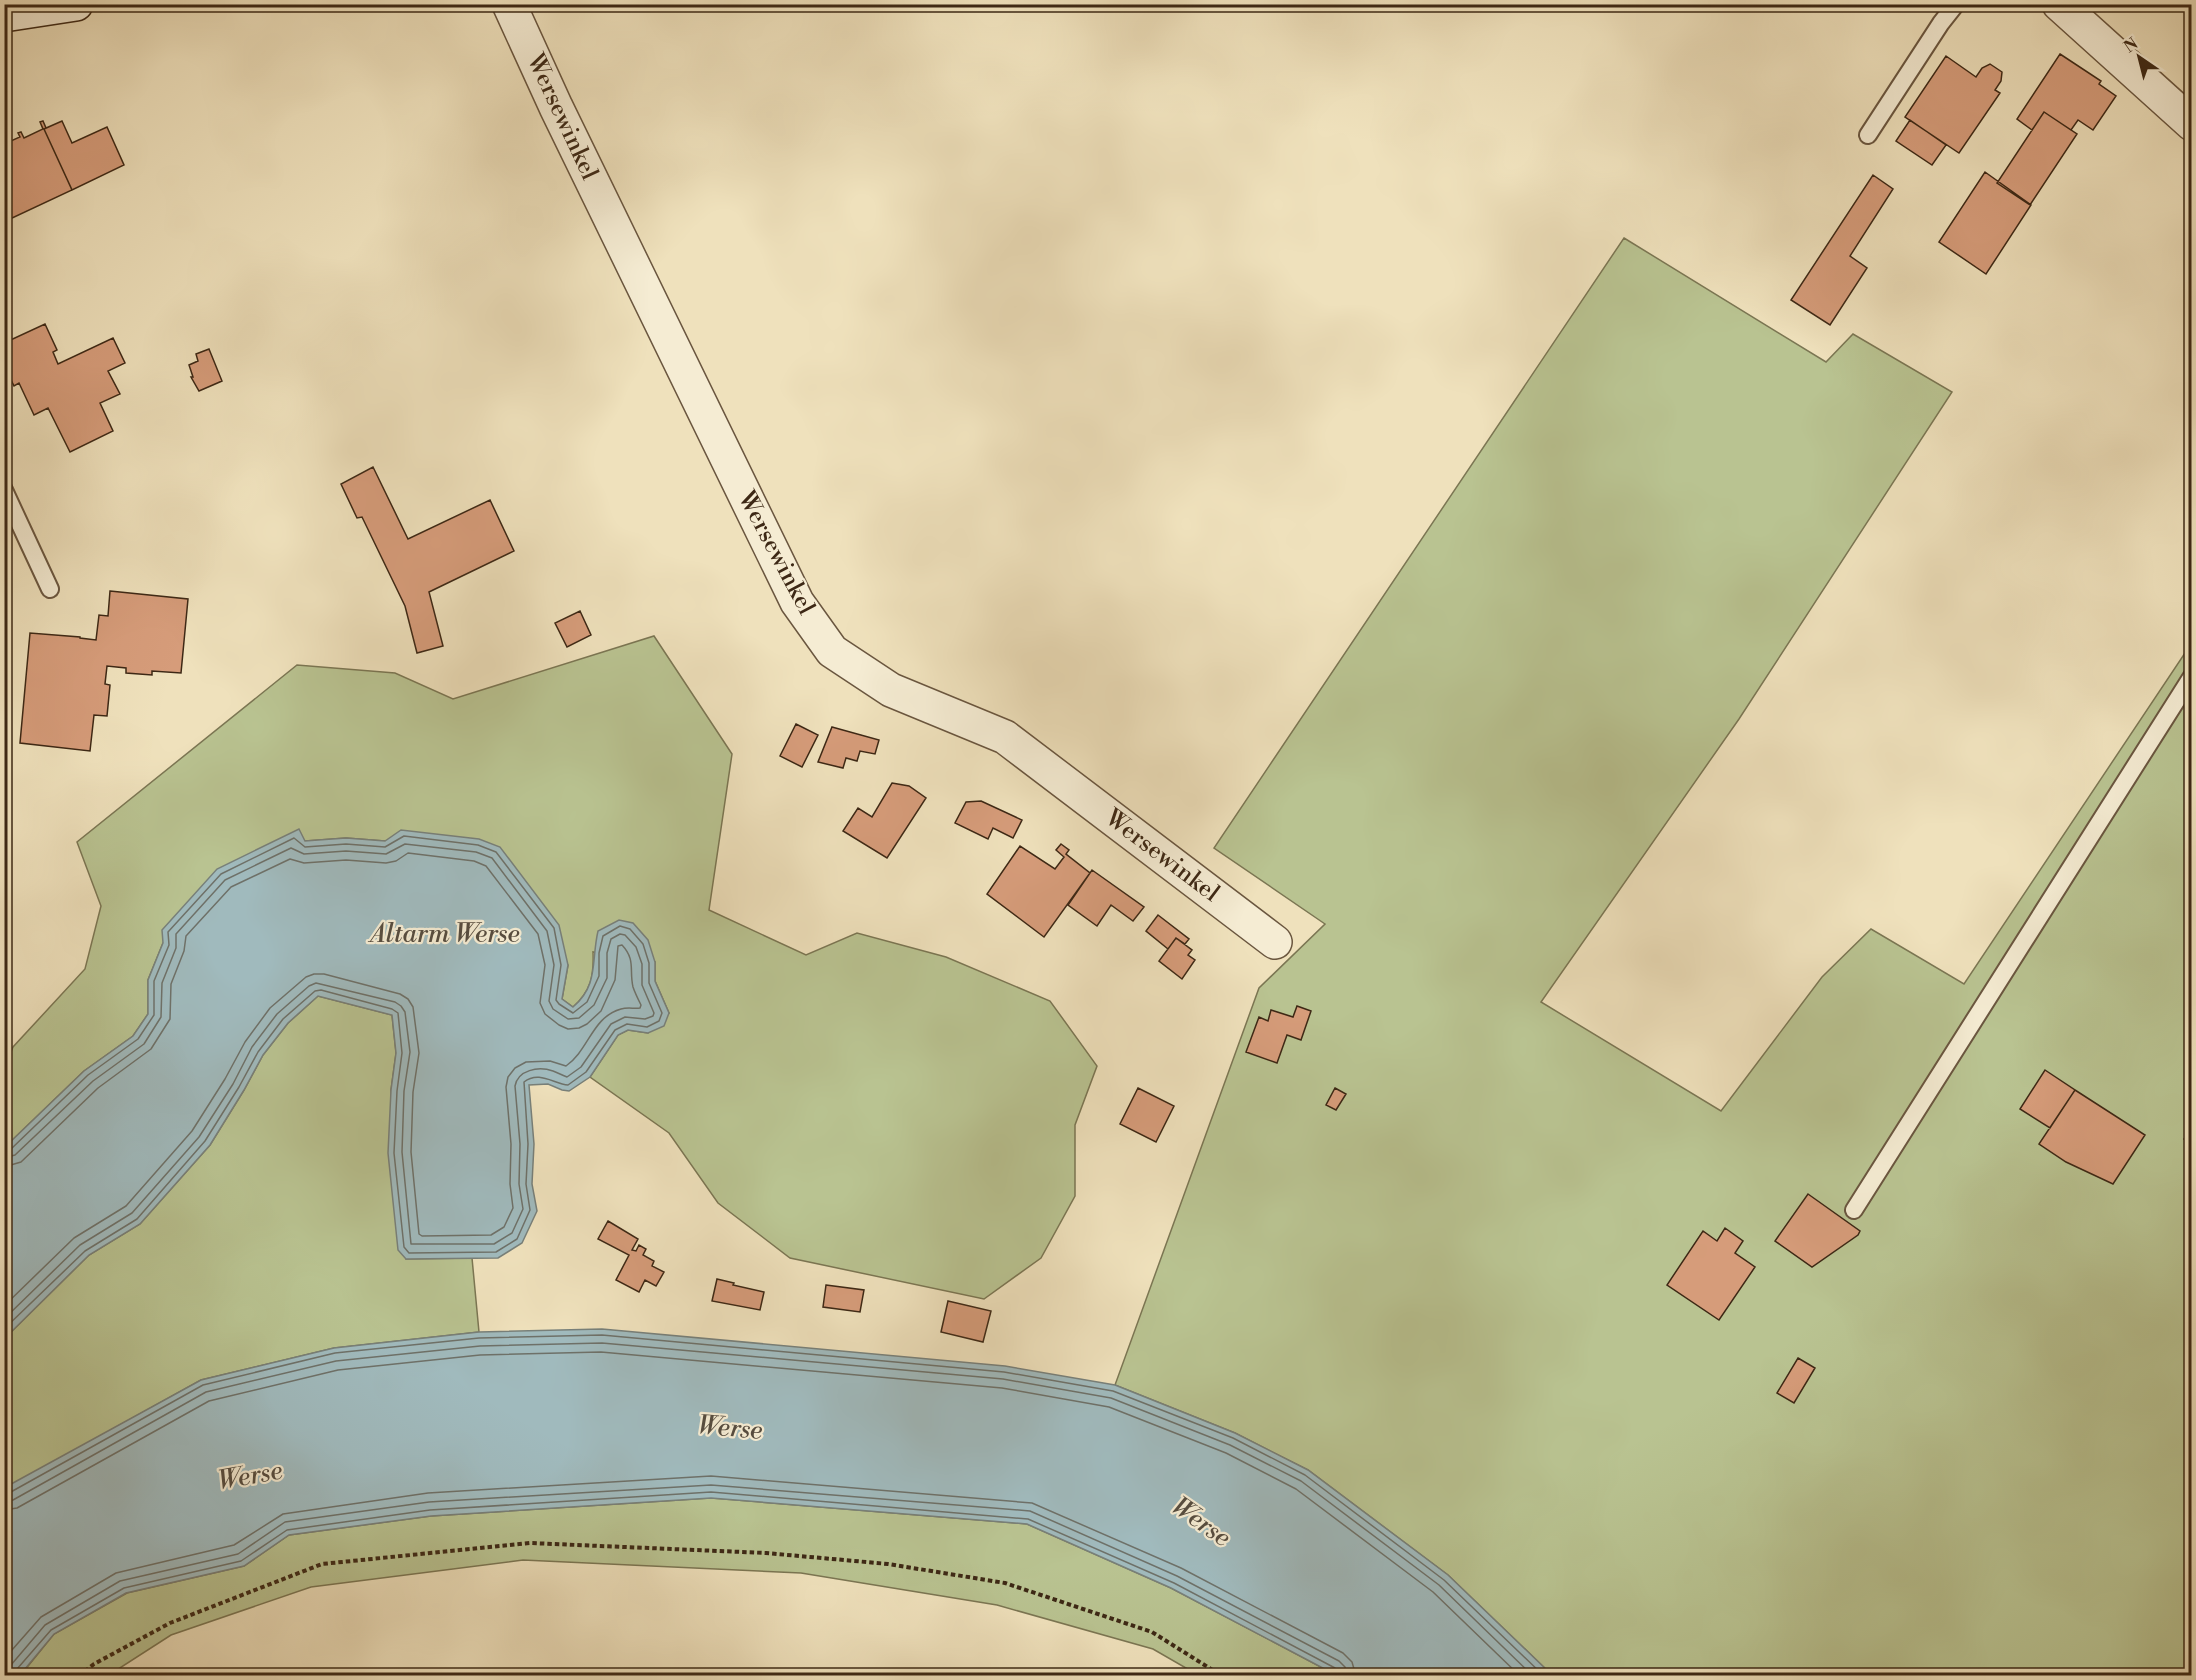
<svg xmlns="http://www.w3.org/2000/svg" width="2196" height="1680" font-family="'Libre Bodoni',serif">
  <rect width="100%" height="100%" fill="#efe1bc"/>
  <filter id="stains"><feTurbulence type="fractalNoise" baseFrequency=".00333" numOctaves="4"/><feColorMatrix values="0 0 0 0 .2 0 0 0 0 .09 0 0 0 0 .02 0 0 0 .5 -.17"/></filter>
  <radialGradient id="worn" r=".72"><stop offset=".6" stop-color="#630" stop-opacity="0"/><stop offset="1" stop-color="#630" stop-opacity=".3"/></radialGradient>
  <path fill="#b9c391" stroke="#7b7653" stroke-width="1.5" d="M1624,238L1826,362L1853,334L1952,392L1739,719L1541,1002L1721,1111L1822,977L1871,929L1964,984L2191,644V1675H1552L1448,1575L1308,1470L1235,1433L1115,1385L1259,988L1325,924L1214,848Z
    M654,636L732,754L709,910L806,955L857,933L946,957L1050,1001L1097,1066L1075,1125V1196L1041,1258L984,1299L790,1258L718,1203L669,1133L590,1077L618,1035L628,1030L648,1033L669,1013L655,981V962L593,952C594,976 591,991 573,1007L562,999L568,965L385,841L346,838L305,841L163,943L148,980V1014L133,1036L84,1071L5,1147V1067L13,1047L85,969L101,906L77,842L297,665L395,673L453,699Z
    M318,996L392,1015L396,1053L391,1090L406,1259L472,1258L479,1332L334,1348L201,1380L5,1489V1338L89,1255L140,1224L210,1145L244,1090L263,1055L288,1023Z
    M711,1498L1027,1524L1171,1588L1336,1675H1198L1153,1649L997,1605L801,1573L523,1560L311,1587L171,1635L109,1675L20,1676L54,1634L127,1593L244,1566L289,1535L431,1516Z"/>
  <path fill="#a0babd" stroke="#78807a" stroke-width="1.5" d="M299,829L305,841L346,838L385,841L401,830L479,839L500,847L559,925L568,965L562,999L573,1007C599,985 591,961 598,931L619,920L633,923L648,940L655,962V981L669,1013L664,1026L648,1033L628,1030L618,1035L590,1077L569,1091L562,1090L548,1084L529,1085L534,1144L532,1184L537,1211L522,1243L498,1258L406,1259L398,1250L388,1153L391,1090L396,1053L392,1015L318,996L288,1023L263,1055L244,1090L210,1145L140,1224L89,1255L5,1338V1147L84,1071L133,1036L148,1014V980L163,943L162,930L217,869Z
    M602,1329L1005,1366L1115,1385L1235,1433L1308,1470L1448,1575L1552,1675H1336L1171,1588L1027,1524L711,1498L431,1516L289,1535L244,1566L126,1593L54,1634L20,1675H5L4,1489L13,1483L201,1380L334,1348L479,1332Z"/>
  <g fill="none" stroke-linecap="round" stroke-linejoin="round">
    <path stroke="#6e7169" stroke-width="1.5" d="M4,1150L11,1149L88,1075L138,1039L154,1015V981L169,945L168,932L221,874L294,838L305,847L346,844L385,847L404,836L478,845L496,852L554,928L561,965L556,1000L559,1004L573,1013L587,1002L599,976V953L603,936L620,926L630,929L643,944L649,963V983L662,1013L659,1021L647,1027L627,1024L615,1030L586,1072L568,1085C554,1084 539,1070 524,1082L528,1144L526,1184L530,1210L517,1239L496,1252L409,1253L404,1247L394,1153L397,1091L402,1053L398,1013L392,1009L321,990L315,991L283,1019L258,1052L239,1087L205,1141L137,1219L85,1251L4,1329
      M4,1158L15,1155L93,1081L144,1044L161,1017L162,983L176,948V934L225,880L291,848L304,854L346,851L386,854L405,844L476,852L492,858L547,931L554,965L549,1001L553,1009L568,1019L579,1018L594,1005L607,978V953L611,939L620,934L625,935L636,947L642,964V985L654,1013L653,1016L645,1019L625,1017L611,1024L581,1067L567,1077C562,1075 558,1073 553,1071C538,1066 518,1070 515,1086L520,1144L519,1184L523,1209L512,1233L494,1244H411L402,1152L404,1091L410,1052L405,1012L401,1006L395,1002L316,983L309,986L277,1014L252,1047L233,1084L199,1137L132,1213L80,1245L4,1319
      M4,1167L21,1162L98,1088L151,1049L170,1019L171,984L184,951L186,936L231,887L290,859L304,863L346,860L386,863L396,861L408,853L474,861L486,866L538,934L545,965L540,1003L545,1014L559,1025L568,1029L579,1028L587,1024L601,1011L615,980L618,946L622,945C636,960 629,970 633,987C635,993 638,999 641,1005L640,1008C634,1009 628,1007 621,1009C592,1017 589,1050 566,1066L550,1061L526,1062L515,1068L508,1077L506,1087L511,1144L510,1184L513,1208L504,1227L491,1235L422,1236L419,1234L411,1152L413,1092L419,1053L413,1007L408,999L400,994L324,974H314L306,977L270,1008L245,1042L225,1079L192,1131L126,1206L74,1238L4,1306
      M4,1494L9,1493L203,1385L335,1353L479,1338L602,1335L1004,1372L1113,1391L1233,1438L1305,1475L1444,1580L1544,1676
      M4,1501L13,1500L206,1392L336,1361L480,1346L602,1343L1003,1379L1111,1398L1230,1445L1301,1481L1439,1585L1533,1676
      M4,1510L17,1508L209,1401L338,1370L480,1355L601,1352L1002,1388L1109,1407L1226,1453L1296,1489L1433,1592L1520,1676
      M4,1659L41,1617L116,1573L234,1545L283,1514L428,1493L711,1476L1032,1503L1181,1568L1343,1653L1352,1662L1356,1676
      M8,1676L11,1665L45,1625L120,1581L238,1554L285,1522L429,1502L711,1485L1030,1511L1177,1576L1339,1661L1345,1667L1347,1676
      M16,1676L17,1669L51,1630L124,1588L241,1561L287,1530L430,1510L711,1492L1028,1519L1174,1583L1335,1668L1339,1676"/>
  </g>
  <path fill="#d69c7a" stroke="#3d2815" stroke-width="1.5" d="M2060,54L2101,81L2099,84L2116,96L2093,130L2078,120L2071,130L2044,112L2032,130L2017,119Z
    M1946,56L1976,77L1982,68L1990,64L2002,72L2001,81L1995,90L2000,93L1959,153L1905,117Z
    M2044,112L2077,134L2030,205L1997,183Z
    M1910,120L1946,145L1932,165L1896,141Z
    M43,121L46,128L44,129L72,190L10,219L4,208V144L20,137L18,133L21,132L24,138L43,129L40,122Z
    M62,121L72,143L107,127L124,165L72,190L44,129Z
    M1985,172L2031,205L1986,274L1939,242Z
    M1873,175L1893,189L1850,256L1867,268L1830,325L1791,300Z
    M4,208L10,219L4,222Z
    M45,324L57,350L53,352L58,364L113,338L125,363L108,371L120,394L100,403L113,431L70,452L48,408L34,415L19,383L14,386L4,365V343Z
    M209,349L222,381L199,391L191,377H193L189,365L198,361L196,354Z
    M373,467L408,539L490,500L514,551L429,592L443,646L417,653L405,606L362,517L357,518L341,484Z
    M110,591L188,599L181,673L152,671V675L126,673V668L107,666L105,684L110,685L107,716L94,715L90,751L20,743L30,633L80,637V638L96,640L99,615L108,616Z
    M580,611L591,635L567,647L555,623Z
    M796,724L818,735L802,767L780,756Z
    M832,727L879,740L875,754L860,751L857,761L846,758L843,768L818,762Z
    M892,783L909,786L926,798L887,858L843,831L858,808L872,817Z
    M981,801L1022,820L1013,838L993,828L988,839L955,823L966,802Z
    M1061,844L1069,850L1066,854L1090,873L1044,937L987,894L1020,846L1055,869L1064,857L1056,850Z
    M1092,870L1144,907L1133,921L1111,905L1097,926L1068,905Z
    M1158,915L1189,939L1185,944L1176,938L1168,949L1146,931Z
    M1176,938L1192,950L1188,955L1195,960L1182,979L1159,961Z
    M1297,1006L1311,1011L1301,1040L1287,1035L1277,1063L1246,1052L1259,1017L1268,1021L1271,1010L1293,1017Z
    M2045,1070L2075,1090L2050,1128L2020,1109Z
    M1138,1088L1174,1106L1156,1142L1120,1124Z
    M1335,1088L1346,1094L1336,1110L1326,1105Z
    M2075,1090L2145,1135L2113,1184L2066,1162L2039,1144Z
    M2192,1127V1144L2184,1139Z
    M1808,1194L1860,1231L1858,1235L1812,1267L1775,1241Z
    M608,1221L638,1239L632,1250L636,1251L639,1245L646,1249L643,1255L654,1261L652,1266L664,1272L656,1286L645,1280L639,1292L616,1280L629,1255L598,1239Z
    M1725,1228L1743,1241L1735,1253L1755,1267L1719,1320L1667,1285L1703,1231L1717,1241Z
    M717,1279L734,1283L733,1285L764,1292L760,1310L712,1301Z
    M826,1285L864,1290L860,1312L823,1307Z
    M948,1301L991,1311L983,1342L941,1332Z
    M1798,1358L1815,1368L1794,1403L1777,1393Z"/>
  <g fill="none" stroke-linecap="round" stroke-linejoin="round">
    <g stroke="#6a563f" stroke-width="20">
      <path id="lane" d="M1868,135L1941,23L1956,4
        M4,490L50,589
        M1854,1210L2192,676"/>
    </g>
    <g stroke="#6a563f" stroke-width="36">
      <path id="street" d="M509,4L556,107L797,602L832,651L891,690L1005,737L1275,942
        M2059,4L2192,124"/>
    </g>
    <g stroke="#3d2815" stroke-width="36">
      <path id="secondary" d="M4,15L76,4"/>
    </g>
    <path stroke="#3d2815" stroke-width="4" stroke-dasharray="4.5 3" stroke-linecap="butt" d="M79,1676L94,1664L170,1623L322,1564L530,1543L766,1553L888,1564L1005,1583L1152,1632L1222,1676"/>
    <use href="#lane" stroke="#f5ecd3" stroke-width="16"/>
    <use href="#street" stroke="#f5ecd3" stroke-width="33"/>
    <use href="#secondary" stroke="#f5ecd3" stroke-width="33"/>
  </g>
  <g text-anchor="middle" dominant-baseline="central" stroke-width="4.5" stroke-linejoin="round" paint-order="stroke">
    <g font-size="24" fill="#3d2815" stroke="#f5ecd3">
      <text transform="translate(562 117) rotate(65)">Wersewinkel</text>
      <text transform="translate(776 553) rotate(62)">Wersewinkel</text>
      <text transform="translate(1162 856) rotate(37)">Wersewinkel</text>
    </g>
    <g font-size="26" font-style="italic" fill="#564c3f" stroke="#f5ecd3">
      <text x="445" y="934">Altarm Werse</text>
      <text transform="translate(730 1428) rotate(5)">Werse</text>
      <text transform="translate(250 1476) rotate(-10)">Werse</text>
      <text transform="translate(1201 1522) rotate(35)">Werse</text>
    </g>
  </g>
  <rect width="2196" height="1680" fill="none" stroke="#efe1bc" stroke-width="24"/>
  <rect x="6" y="6" width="2184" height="1668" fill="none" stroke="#3d2815" stroke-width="3"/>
  <rect x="12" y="12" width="2172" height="1656" fill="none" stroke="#3d2815" stroke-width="1.5"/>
  <g transform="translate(2139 57) rotate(325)" stroke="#f5ecd3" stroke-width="4.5" paint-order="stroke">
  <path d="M0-4.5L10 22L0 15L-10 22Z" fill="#3d2815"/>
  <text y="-9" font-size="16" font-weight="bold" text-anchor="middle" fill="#3d2815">N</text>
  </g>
  <rect width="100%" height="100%" filter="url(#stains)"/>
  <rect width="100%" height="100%" fill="url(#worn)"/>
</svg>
